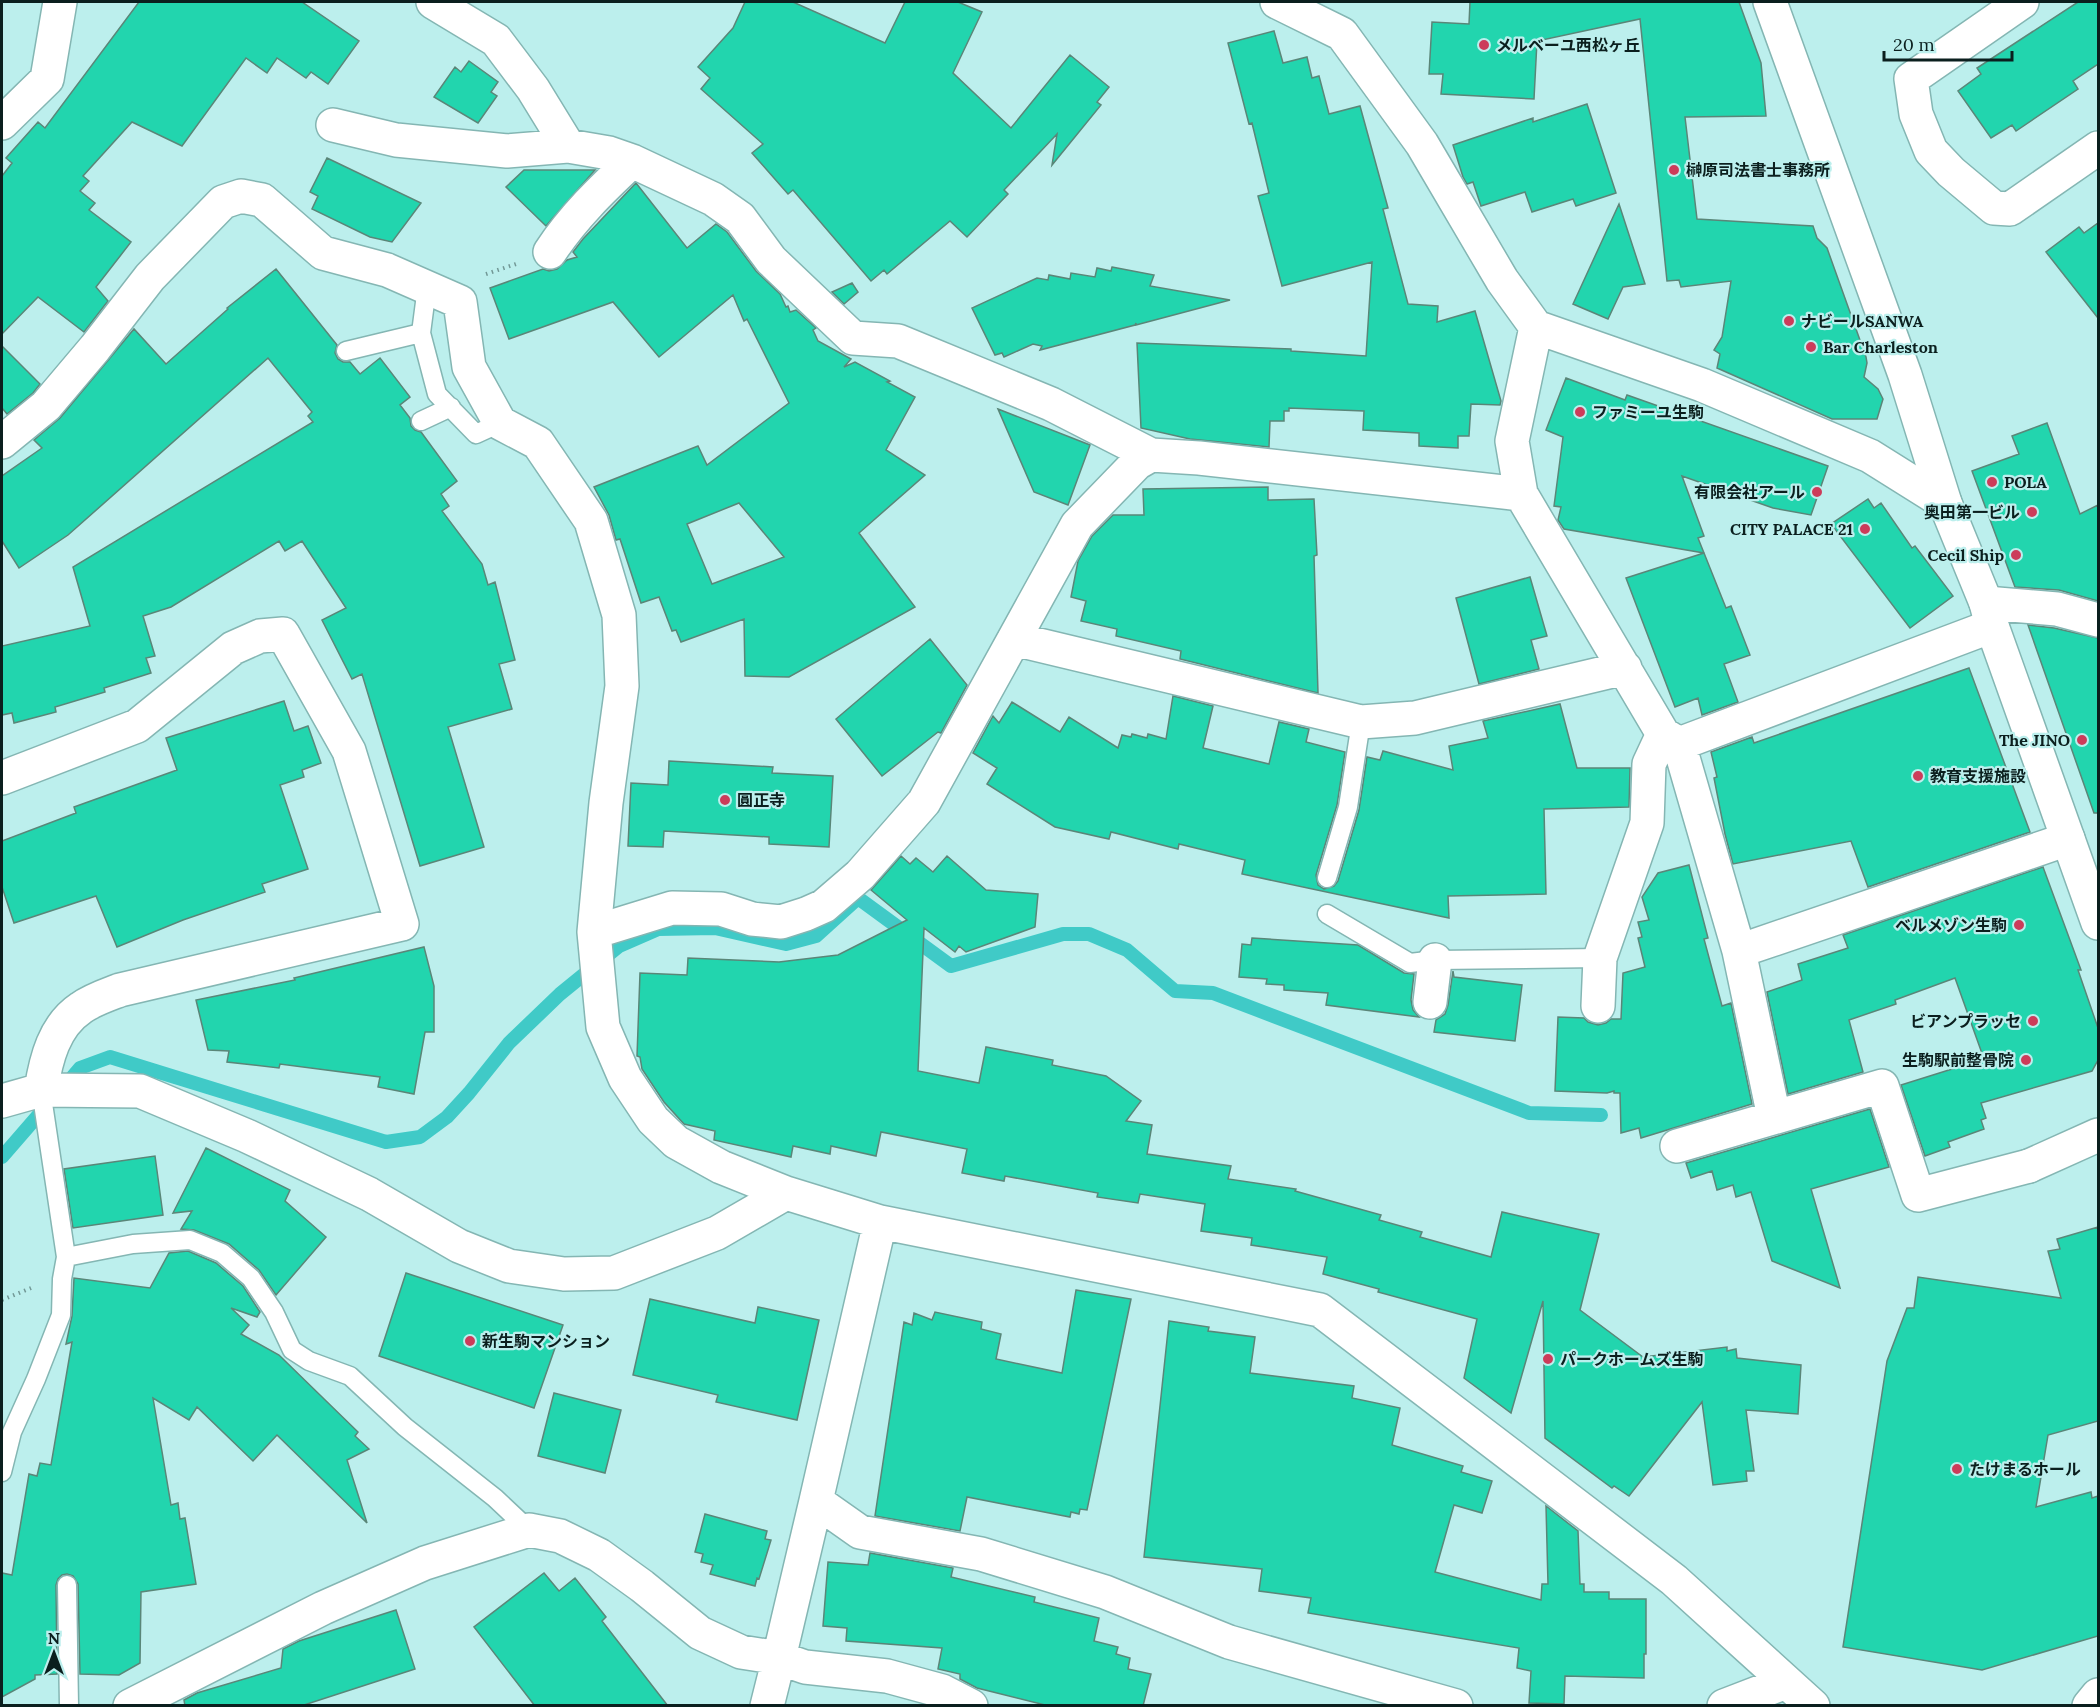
<svg xmlns="http://www.w3.org/2000/svg" width="2100" height="1707" font-family="Lora,'Noto Sans JP',serif">
  <rect width="100%" height="100%" fill="#bcefed"/>
  <g fill="none" stroke-linecap="round" stroke-linejoin="round">
    <path stroke="#40cac7" stroke-width="14" d="M63,1088L80,1068L110,1057L386,1142L420,1137L447,1117L469,1093L509,1043L560,994L619,946L658,929L715,928L786,944L816,936L858,898L951,966L1063,934H1089L1127,950L1175,991L1213,993L1529,1113L1601,1115
      M2,1157L48,1104"/>
  </g>
  <path fill="#22d5ae" stroke="#5a8678" stroke-width="1.5" fill-rule="evenodd" d="M139,2H302L359,41L328,84L311,72L306,78L277,58L267,73L246,58L182,146L132,122L83,176L89,181L80,191L95,203L89,210L131,242L96,287L108,301L84,332L38,297L2,334V176L12,163L6,158L38,122L45,128Z
    M745,2H793L885,43L905,2H958L982,12L953,73L1011,128L1070,55L1109,87L1097,102L1101,105L1052,165L1057,134L1004,190L1008,194L967,237L950,221L887,274L884,270L871,281L793,190L788,194L752,153L763,144L701,89L710,78L698,67L733,28Z
    M1470,2H1739L1761,63L1766,116L1685,117L1697,219L1813,226L1817,238L1827,248L1866,357L1867,363L1864,377L1878,389L1883,399L1877,419H1832L1717,368L1720,354L1714,350L1722,337L1731,281L1681,287L1679,280L1667,281L1640,19L1537,41L1534,99L1441,94L1443,74H1429L1432,22L1469,24Z
    M2078,2H2098V64L2073,81L2078,89L2016,131L2012,125L1991,138L1958,91L1981,74L1977,68Z
    M1274,31L1283,63L1307,57L1312,78L1319,76L1329,114L1360,106L1388,208L1383,209L1408,304L1438,306L1437,322L1475,311L1501,401L1500,405L1471,404L1469,436H1458V448L1419,446V433L1363,430L1364,411L1289,408V411H1284V421H1270L1269,447L1190,439L1141,428L1137,343L1291,349V351L1366,356L1372,262L1282,286L1258,196L1269,193L1252,123L1249,124L1228,43Z
    M469,61L498,82L491,92L497,96L478,123L434,97L455,67L461,72Z
    M1587,104L1616,193L1576,206L1573,199L1532,212L1525,192L1481,206L1473,182L1467,184L1463,177L1453,145L1533,118V122Z
    M327,158L421,203L392,242L370,237L312,209L318,196L310,192Z
    M524,170H595L546,226L506,187Z
    M636,183L687,248L716,224L727,232L756,271L780,294L786,307L788,306L790,312L796,310L816,328L813,330L818,341L851,359L844,367L855,362L890,381L887,382L915,397L886,450L925,475L859,533L915,607L789,677L745,676L744,619L681,642L676,630L672,631L659,597L641,603L620,539L616,540L609,515L594,487L698,446L707,465L789,403L747,319L744,321L733,295L659,357L613,302L509,339L490,288L543,269L549,271L557,269L567,260L577,257L573,252L583,239ZM739,503L784,557L712,584L687,524Z
    M1619,204L1645,284L1623,287L1608,319L1573,304Z
    M2098,223V318L2046,252L2079,227L2084,233Z
    M1112,267L1154,275L1150,286L1230,300L1136,325V323L1135,325L1040,350L1042,346L1033,344L1004,357L1002,353L995,355L972,308L1037,278L1048,280L1049,275L1070,279L1071,273L1095,277L1097,268L1111,271Z
    M276,269L337,345L335,353L338,359L343,362H350L360,374L380,358L410,397L400,405L410,418L411,426L415,430L421,432L457,481L441,494L449,506L442,511L482,564L488,585L495,582L515,660L499,664L512,709L448,727L484,847L420,866L362,674L352,679L322,620L346,608L302,541L285,551L279,541L171,607L143,616L155,656L146,658L151,673L104,688L105,692L55,707L56,712L14,723L12,713L2,715V646L90,626L73,567L313,422L308,416L312,412L268,358L68,535L19,568L2,541V476L42,448L34,440L60,418L134,329L166,364L228,309L227,308Z
    M852,283L858,292L844,304L832,292Z
    M2,346L40,384L33,393L7,414L2,408Z
    M1566,378L1625,400L1627,395L1828,466L1811,515L1773,508L1682,476L1704,536L1698,538L1704,553L1564,529L1558,520L1561,507L1554,506L1563,437L1546,430Z
    M998,409L1090,445L1068,505L1034,492Z
    M2047,423L2080,514L2098,505V601L2059,590L2015,587L1972,471L2019,454L2012,436Z
    M1268,487V500L1314,499L1317,555L1314,556L1318,693L1180,659L1181,651L1116,636L1117,629L1081,621L1086,601L1071,597L1078,561L1092,536L1113,515H1144L1143,489Z
    M1868,499L1874,508L1881,503L1912,548L1915,546L1953,596L1910,628L1831,524Z
    M1704,553L1726,608L1731,606L1750,655L1724,664L1738,702L1702,715L1698,698L1675,707L1626,578Z
    M1530,577L1547,636L1531,640L1539,669L1479,684L1456,598Z
    M2028,625L2054,628L2098,638V813H2094Z
    M930,639L967,685L941,733L938,732L882,776L836,719Z
    M1969,668L2030,832L1868,887L1851,841L1733,864L1725,834L1714,778L1717,777L1711,752L1752,737L1754,743Z
    M1173,696L1213,706L1203,748L1269,764L1279,722L1309,729L1306,742L1345,752L1337,805L1316,875L1318,885L1324,889L1334,886L1338,881L1359,810L1367,757L1380,760L1383,751L1453,770L1449,746L1488,738L1483,721L1560,704L1577,768H1630L1629,807L1544,809L1546,894L1448,896L1449,918L1242,874L1245,860L1179,844L1178,849L1111,832L1109,839L1055,827L987,784L997,768L973,753L993,716L999,723L1012,702L1060,732L1069,717L1118,748L1122,735L1131,737L1132,734L1147,738L1148,734L1166,739Z
    M284,701L294,731L308,726L321,763L302,770L304,777L280,785L308,869L262,884L265,892L183,920L117,947L96,896L14,923L2,887V841L76,813L74,807L177,770L166,738Z
    M669,761L773,767L772,773L833,776L829,847L769,844V837L664,831L663,847L628,846L631,783L668,785Z
    M901,856L910,864L916,858L933,872L947,856L986,890L1038,894L1035,927L966,952L959,946L955,952L924,928L918,1071L979,1083L986,1047L1053,1060L1052,1065L1106,1076L1141,1101L1126,1121L1152,1125L1147,1154L1231,1166L1228,1179L1296,1189L1295,1191L1381,1215L1379,1220L1422,1232L1420,1237L1491,1257L1502,1212L1599,1234L1580,1310L1643,1357L1727,1347V1351L1736,1349L1737,1358L1801,1365L1798,1414L1746,1410L1754,1471H1746L1747,1481L1713,1485L1702,1402L1629,1496L1614,1486L1612,1488L1545,1438L1543,1301L1511,1413L1464,1378L1477,1319L1378,1292L1379,1289L1323,1274L1327,1257L1251,1245L1252,1238L1201,1231L1205,1204L1140,1194L1138,1203L1097,1197L1098,1193L1005,1176L1004,1181L962,1173L967,1149L881,1132L876,1156L831,1146L830,1154L793,1146L791,1157L714,1140L715,1131L684,1124L664,1102L642,1069L640,1057L637,1056L640,973L687,975L688,958L779,962L838,955L907,920L871,890Z
    M1689,865L1708,938L1704,939L1722,1006L1731,1003L1752,1104L1641,1138L1639,1128L1621,1133L1620,1093H1614V1091L1607,1093L1555,1091L1558,1017L1584,1018L1588,1022L1598,1025L1606,1023L1611,1019H1621L1623,973L1645,967L1638,938L1642,937L1638,922L1649,920L1642,897L1658,873Z
    M2043,867L2081,970H2078L2098,1028V1060L2092,1071L1981,1103L1986,1118L1981,1120L1984,1129L1948,1142L1950,1147L1925,1156L1901,1085L1984,1059L1955,978L1895,1000L1896,1004L1849,1020L1863,1072L1788,1094L1767,992L1802,980L1798,964L1848,948L1843,935Z
    M1252,938L1358,945L1404,973L1414,974L1411,1000L1413,1010L1419,1017L1326,1005L1328,993L1284,990V985L1266,984L1267,979L1239,977L1242,944L1251,945Z
    M424,947L434,986V1032H425L414,1094L378,1087L380,1077L280,1064L279,1068L227,1062L229,1051L208,1050L196,1000L295,980L294,978Z
    M1453,971L1454,977L1522,985L1515,1041L1434,1032L1436,1020L1445,1014L1448,1005Z
    M1870,1109L1889,1167L1811,1189L1840,1288L1772,1261L1751,1192L1736,1197L1733,1185L1717,1190L1712,1171L1691,1178L1686,1163Z
    M206,1148L290,1190L285,1201L326,1237L276,1295L259,1270L229,1244L194,1230L181,1229L192,1211L173,1213Z
    M155,1156L163,1215L73,1228L64,1169Z
    M2098,1227V1421L2048,1435L2036,1507L2091,1492L2092,1498L2098,1496V1636L1982,1670L1843,1647L1887,1361L1907,1308H1914L1918,1277L2061,1298L2048,1251L2060,1249L2057,1239Z
    M188,1251L216,1263L243,1286L260,1312L257,1317L231,1308L249,1325L241,1334L279,1355L358,1432L355,1436L369,1449L347,1460L367,1523L277,1435L253,1461L197,1407L189,1420L153,1398L171,1505L178,1503L180,1519L185,1518L196,1584L141,1592L140,1663L119,1675L80,1674L78,1584L73,1576L67,1574L62,1575L58,1579L56,1585L57,1674L35,1675V1679L2,1697V1573L12,1575L29,1474L37,1476L40,1463L51,1465L72,1342L66,1344L72,1316L74,1278L150,1288L169,1253Z
    M406,1273L563,1325L534,1408L379,1356Z
    M1076,1290L1131,1299L1087,1510L1080,1509L1079,1514L1071,1512L1070,1517L967,1497L960,1531L875,1516L904,1322L912,1325L914,1313L932,1320L935,1312L982,1322L981,1329L1001,1334L996,1359L1062,1373Z
    M650,1299L755,1323L758,1307L819,1320L797,1420L716,1402L718,1395L633,1375Z
    M1169,1321L1209,1327L1208,1331L1255,1337L1250,1373L1354,1386L1352,1398L1400,1408L1392,1445L1463,1466L1461,1472L1492,1481L1482,1513L1454,1505L1435,1572L1541,1600L1542,1584H1548L1546,1506L1578,1531L1580,1584H1584V1592H1609V1599H1646V1654H1644V1678L1565,1676L1564,1704L1529,1703L1531,1671L1517,1668L1519,1648L1308,1613L1311,1598L1259,1591L1262,1569L1144,1557Z
    M554,1393L621,1410L605,1473L538,1456Z
    M705,1514L767,1531L765,1539L771,1540L759,1579L757,1578L755,1586L710,1574L713,1565L701,1562L703,1554L695,1552Z
    M870,1553L953,1568L951,1577L1035,1597L1034,1602L1099,1618L1094,1641L1118,1647L1116,1654L1130,1658L1128,1669L1151,1674L1143,1706H1049L977,1688L960,1679V1674L938,1669L942,1648L846,1641L847,1628L823,1626L828,1562L868,1565Z
    M544,1573L559,1591L575,1578L606,1617L602,1621L668,1706H535L474,1627Z
    M396,1610L415,1669L301,1706H185L184,1700L197,1693L281,1668L283,1649L299,1641Z"/>
  <g fill="none" stroke-linecap="round" stroke-linejoin="round">
    <g stroke="#84b6b3" stroke-width="21">
      <path id="lane" d="M427,287L421,333L437,394L476,434L500,423
        M346,351L421,333
        M421,421L451,407
        M1327,878L1348,807L1361,722
        M1327,914L1410,963L1435,960L1600,958
        M41,1090L66,1257
        M2,1472L12,1432L36,1379L61,1315L62,1279L66,1257L133,1244L190,1240L222,1253L251,1278L274,1312L292,1350L309,1361L350,1376L405,1427L495,1498L529,1530
        M67,1585L69,1706"/>
    </g>
    <g stroke="#84b6b3" stroke-width="36">
      <path id="street" d="M433,2L496,40L533,89L568,146
        M1277,2L1342,34L1422,144L1502,280L1536,327L1702,385L1870,456L1945,503
        M2022,2L1911,79L1916,114L1931,151L1951,172L1994,208L2010,209L2098,148
        M2,123L47,79L60,2
        M333,125L396,140L507,151L568,146L609,153L632,161L713,199L740,218L771,260L853,338L898,341L1051,404L1151,455
        M550,252C573,217 602,189 632,161
        M1536,327L1512,441L1521,494L1663,734L1649,764L1647,823L1600,958L1598,1006
        M2,442L46,406L95,348L150,277L223,202L241,196L262,200L323,253L387,270L460,302L469,367L500,423L538,443L591,521L619,615L622,686L606,803L594,932L603,1027L625,1078L653,1120L676,1142L721,1167L786,1193L880,1222L1320,1310L1674,1580L1813,1706
        M1986,603L2057,609L2098,620
        M1014,639L1361,722L1415,718L1625,668
        M1663,734L1679,744L1992,626
        M1679,744L1739,951L1774,1117
        M2,778L137,726L233,648L260,636L283,634L349,751L402,924L120,990C107,995 92,1000 81,1008C54,1026 46,1059 41,1090
        M594,932L672,908L721,909L752,919L781,922L806,914L824,906L860,875L924,802L1077,525L1137,463L1151,455L1199,458L1521,494
        M1739,951L2068,839
        M1430,1002L1435,960
        M2,1101L41,1090L140,1091L247,1136L369,1194L459,1246L509,1266L564,1274L614,1273L717,1233L786,1193
        M1677,1146L1882,1086L1918,1195L2029,1166
        M880,1222L816,1501L860,1532L981,1554L1105,1592L1229,1642L1456,1706
        M816,1501L779,1658L805,1667L887,1676L942,1691L971,1706
        M130,1706L323,1608L425,1563L529,1530L560,1536L599,1555L642,1586L700,1633L741,1652L779,1658L767,1706
        M1724,1706L1786,1682
        M2089,1706L2098,1695"/>
    </g>
    <g stroke="#84b6b3" stroke-width="36">
      <path id="secondary" d="M1770,2L1905,375L1945,503L1986,603L1992,626L2098,923
        M2029,1166L2098,1135"/>
    </g>
    <path stroke="#729896" stroke-width="4" stroke-dasharray="1.5 4.5" stroke-linecap="butt" d="M486,274L516,264
      M2,1300L31,1288"/>
    <use href="#lane" stroke="#fff" stroke-width="18"/>
    <use href="#street" stroke="#fff" stroke-width="33"/>
    <use href="#secondary" stroke="#fff" stroke-width="33"/>
  </g>
  <g fill="#cc3c5a" stroke="#bcefed" stroke-width="2">
    <circle cx="1484" cy="45" r="6"/>
    <circle cx="1674" cy="170" r="6"/>
    <circle cx="1789" cy="321" r="6"/>
    <circle cx="1811" cy="347" r="6"/>
    <circle cx="1580" cy="412" r="6"/>
    <circle cx="1992" cy="482" r="6"/>
    <circle cx="1817" cy="492" r="6"/>
    <circle cx="2032" cy="512" r="6"/>
    <circle cx="1865" cy="529" r="6"/>
    <circle cx="2016" cy="555" r="6"/>
    <circle cx="2082" cy="740" r="6"/>
    <circle cx="1918" cy="776" r="6"/>
    <circle cx="725" cy="800" r="6"/>
    <circle cx="2019" cy="925" r="6"/>
    <circle cx="2033" cy="1021" r="6"/>
    <circle cx="2026" cy="1060" r="6"/>
    <circle cx="470" cy="1341" r="6"/>
    <circle cx="1548" cy="1359" r="6"/>
    <circle cx="1957" cy="1469" r="6"/>
  </g>
  <g text-anchor="middle" dominant-baseline="central" stroke-width="4.5" stroke-linejoin="round" paint-order="stroke">
    <g font-size="16" font-weight="bold" fill="#0b1f1e" stroke="#bcefed" text-anchor="start">
      <text x="1496" y="45">メルベーユ西松ヶ丘</text>
      <text x="1686" y="170">榊原司法書士事務所</text>
      <text x="1801" y="321">ナビールSANWA</text>
      <text x="1823" y="347">Bar Charleston</text>
      <text x="1592" y="412">ファミーユ生駒</text>
      <text x="2004" y="482">POLA</text>
      <text x="1805" y="492" text-anchor="end">有限会社アール</text>
      <text x="2020" y="512" text-anchor="end">奥田第一ビル</text>
      <text x="1853" y="529" text-anchor="end">CITY PALACE 21</text>
      <text x="2004" y="555" text-anchor="end">Cecil Ship</text>
      <text x="2070" y="740" text-anchor="end">The JINO</text>
      <text x="1930" y="776">教育支援施設</text>
      <text x="737" y="800">圓正寺</text>
      <text x="2007" y="925" text-anchor="end">ベルメゾン生駒</text>
      <text x="2021" y="1021" text-anchor="end">ビアンプラッセ</text>
      <text x="2014" y="1060" text-anchor="end">生駒駅前整骨院</text>
      <text x="482" y="1341">新生駒マンション</text>
      <text x="1560" y="1359">パークホームズ生駒</text>
      <text x="1969" y="1469">たけまるホール</text>
    </g>
  </g>
  <rect width="2100" height="1707" fill="none" stroke="#0b1f1e" stroke-width="6"/>
  <g transform="translate(54 1653)" stroke="#bcefed" stroke-width="4.5" paint-order="stroke">
  <path d="M0-4.5L10 22L0 15L-10 22Z" fill="#0b1f1e"/>
  <text y="-9" font-size="16" font-weight="bold" text-anchor="middle" fill="#0b1f1e">N</text>
  </g>
  <path d="M1884 51v9h128v-9" fill="none" stroke="#0b1f1e" stroke-width="3"/>
  <text x="1893" y="51" font-size="18" fill="#0b1f1e" stroke="#bcefed" stroke-width="4.5" paint-order="stroke">20 m</text>
</svg>
